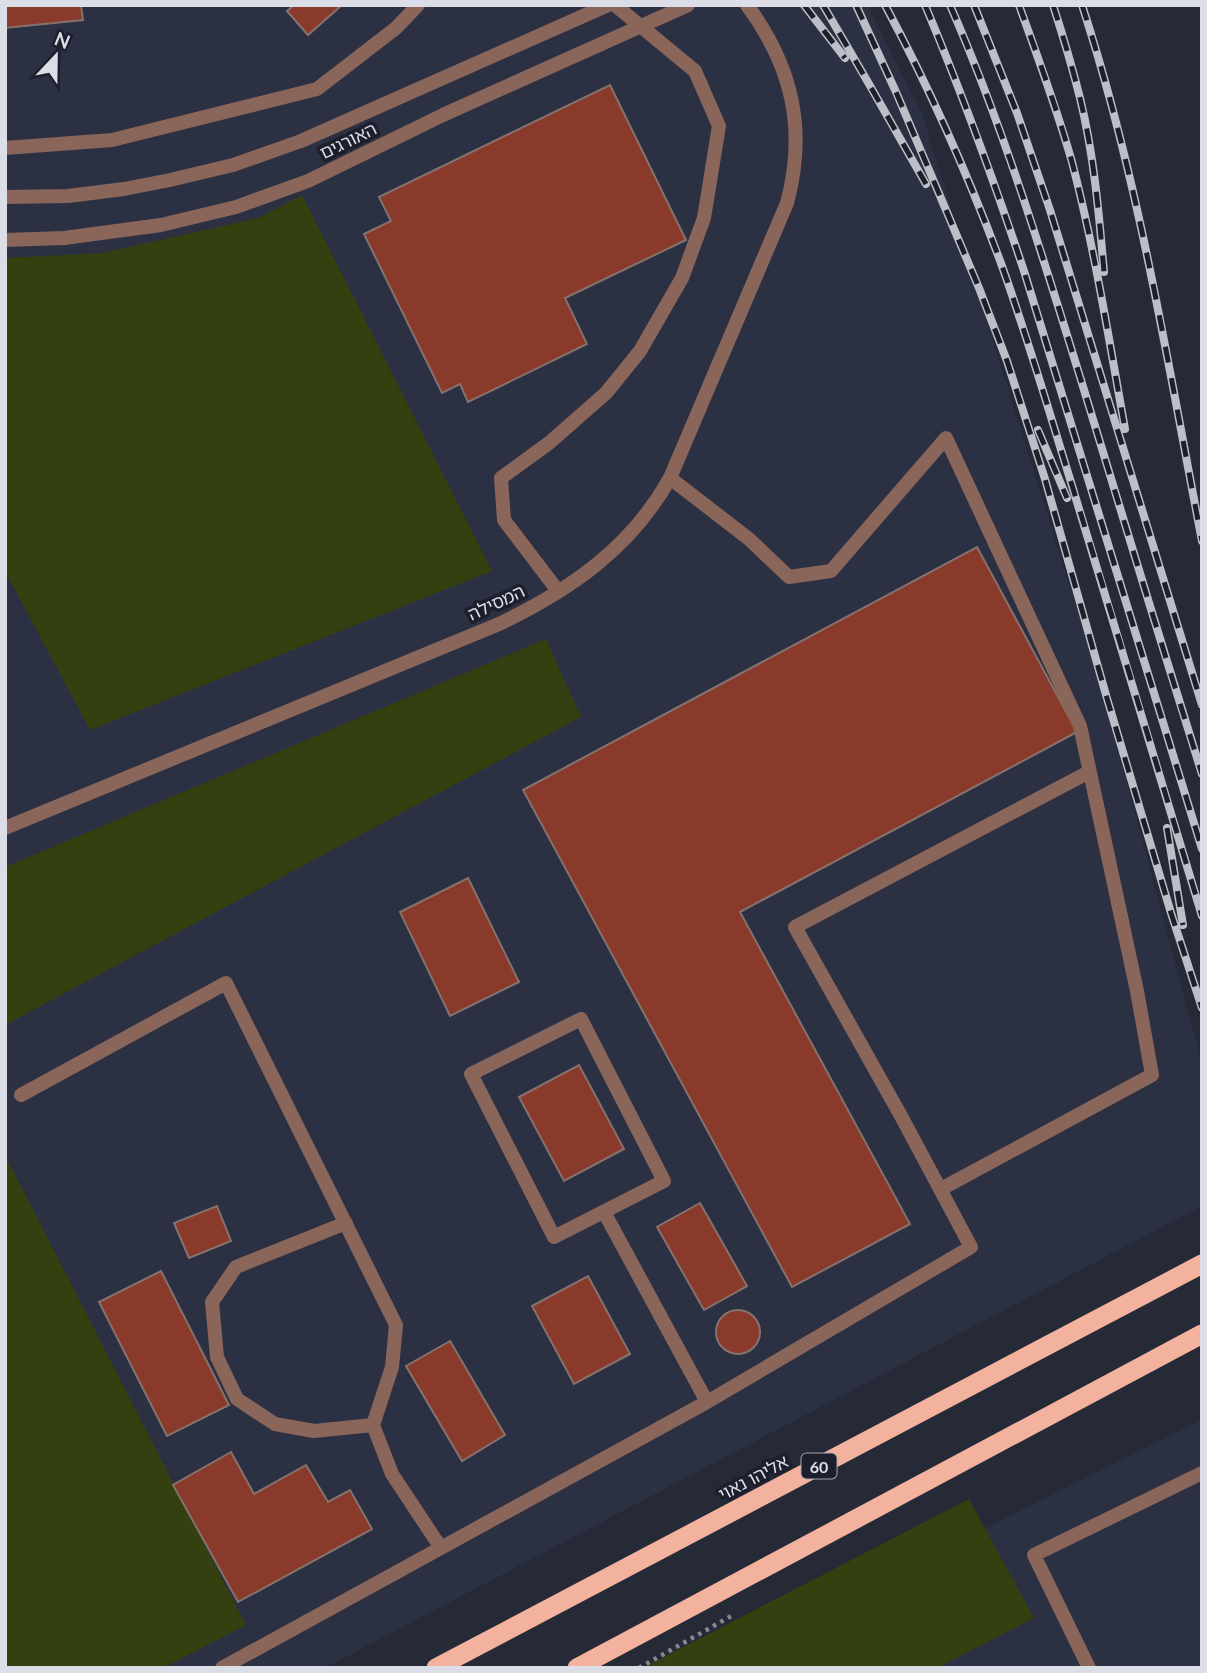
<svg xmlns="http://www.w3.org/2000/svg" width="1207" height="1673" font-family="Lato,'Noto Sans Hebrew',sans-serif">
  <rect width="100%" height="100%" fill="#262936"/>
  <path fill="#2c3043" d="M5,5H867L921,111L1101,686L1202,1063V1206L325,1668H5Z
    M1202,1419V1668H709Z"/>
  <path fill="#354010" d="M302,195L492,571L90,730L5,571V258L102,253L258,218Z
    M546,639L581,717L5,1025V867Z
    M5,1155L246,1625L163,1668H5Z
    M969,1499L1034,1618L937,1668H643Z"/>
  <path fill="#893a2a" stroke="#85726e" stroke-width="2" d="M5,5H81L83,20L5,28Z
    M294,5H342L308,35L287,11Z
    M610,85L686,240L565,298L587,344L468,402L460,384L442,393L364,234L391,221L379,197Z
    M977,547L1077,732L740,912L910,1224L792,1287L523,790Z
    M468,878L519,982L450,1016L400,912Z
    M579,1065L624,1149L564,1181L519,1097Z
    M700,1203L747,1286L704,1310L657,1227Z
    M217,1206L231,1241L189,1258L174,1223Z
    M161,1271L229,1405L167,1436L99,1302Z
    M588,1276L630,1354L574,1384L532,1306Z
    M716 1332a22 22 0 1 1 44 0a22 22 0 1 1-44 0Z
    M450,1341L505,1435L462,1461L406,1366Z
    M231,1452L254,1494L306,1465L328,1502L350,1490L372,1529L238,1602L173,1485Z"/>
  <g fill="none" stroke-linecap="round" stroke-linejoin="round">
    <path stroke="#868893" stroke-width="4.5" stroke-dasharray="3.5 5" stroke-linecap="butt" d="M639,1668L733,1615"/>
    <path stroke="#8a665a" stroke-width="14" d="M5,148L112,140L317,89L396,28L418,5
      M670,478L749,539L789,577L831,571L946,438L1080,726L1137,991L1152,1075L941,1189
      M558,591L504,520L501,478L549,443L606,393L640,351L682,278L704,218L719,126L695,71L615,5
      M581,1019L664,1181L554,1237L471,1074Z
      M21,1095L226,983L396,1325L392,1367L373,1425L392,1474L441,1548
      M604,1212L707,1402
      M346,1223L236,1267L212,1302L217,1357L237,1399L275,1424L314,1431L373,1425
      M222,1668L707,1402L971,1247L901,1116L795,927L1089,772
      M1089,1668L1034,1555L1202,1473"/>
    <path stroke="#8a665a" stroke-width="14" d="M5,828L499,624C570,590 631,548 670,478L787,203C807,129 792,66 747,5"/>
    <path stroke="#8a665a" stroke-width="14" d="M5,197L68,196L124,189L170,180L233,165L301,141L608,5
      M5,240L64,238L161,225L236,207L308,181L445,114"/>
    <path stroke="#f2b29e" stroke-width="19" d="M436,1668L1202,1264
      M577,1668L1202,1334"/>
    <g stroke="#bcbec8" stroke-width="8">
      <path id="rail" d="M804,5L845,58
        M823,5L869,84L926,184
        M856,5L896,92L979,288L1007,361L1045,479L1106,695L1171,913L1202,1008
        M885,5C930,89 969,177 1002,266C1027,336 1048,408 1070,479C1115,624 1158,770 1202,916
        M925,5C962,93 994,181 1024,271L1202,849
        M950,5C1003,126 1042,254 1081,380C1121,511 1161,643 1202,774
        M974,5L1017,113L1050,210L1202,705
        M1019,5C1038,57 1057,109 1072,162C1095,250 1109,340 1125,429
        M1053,5C1063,36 1072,66 1080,98C1094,155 1099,214 1104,272
        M1082,5C1139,180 1167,360 1202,541
        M1038,430L1067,498
        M1167,828L1183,925"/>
    </g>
    <use href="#rail" stroke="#1d1f2c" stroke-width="5" stroke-dasharray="16" stroke-linecap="butt"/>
    <path stroke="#8a665a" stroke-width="14" d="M445,114L688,5"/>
  </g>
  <g text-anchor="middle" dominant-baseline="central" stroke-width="7" stroke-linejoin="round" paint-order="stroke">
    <rect fill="#1d1f2c" stroke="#a3a5af" stroke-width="2" x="801.5" y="1453.5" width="35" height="25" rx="5"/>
    <g font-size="16" font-weight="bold" fill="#dcdee7">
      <text x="819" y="1466">60</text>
    </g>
    <g font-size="18" fill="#dcdee7" stroke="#1d1f2c">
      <text transform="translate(348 140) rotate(-26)">האורגים</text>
      <text transform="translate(496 602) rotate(-25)">המסילה</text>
      <text transform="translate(753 1477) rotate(-28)">אליהו נאוי</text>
    </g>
  </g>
  <rect width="1207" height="1673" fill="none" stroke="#dcdee7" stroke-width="14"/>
  <g transform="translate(56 56) rotate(22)" stroke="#1d1f2c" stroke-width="5" paint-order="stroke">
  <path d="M0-5L12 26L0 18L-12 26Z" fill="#dcdee7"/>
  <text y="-10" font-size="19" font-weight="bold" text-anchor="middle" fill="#dcdee7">N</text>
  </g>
</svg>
